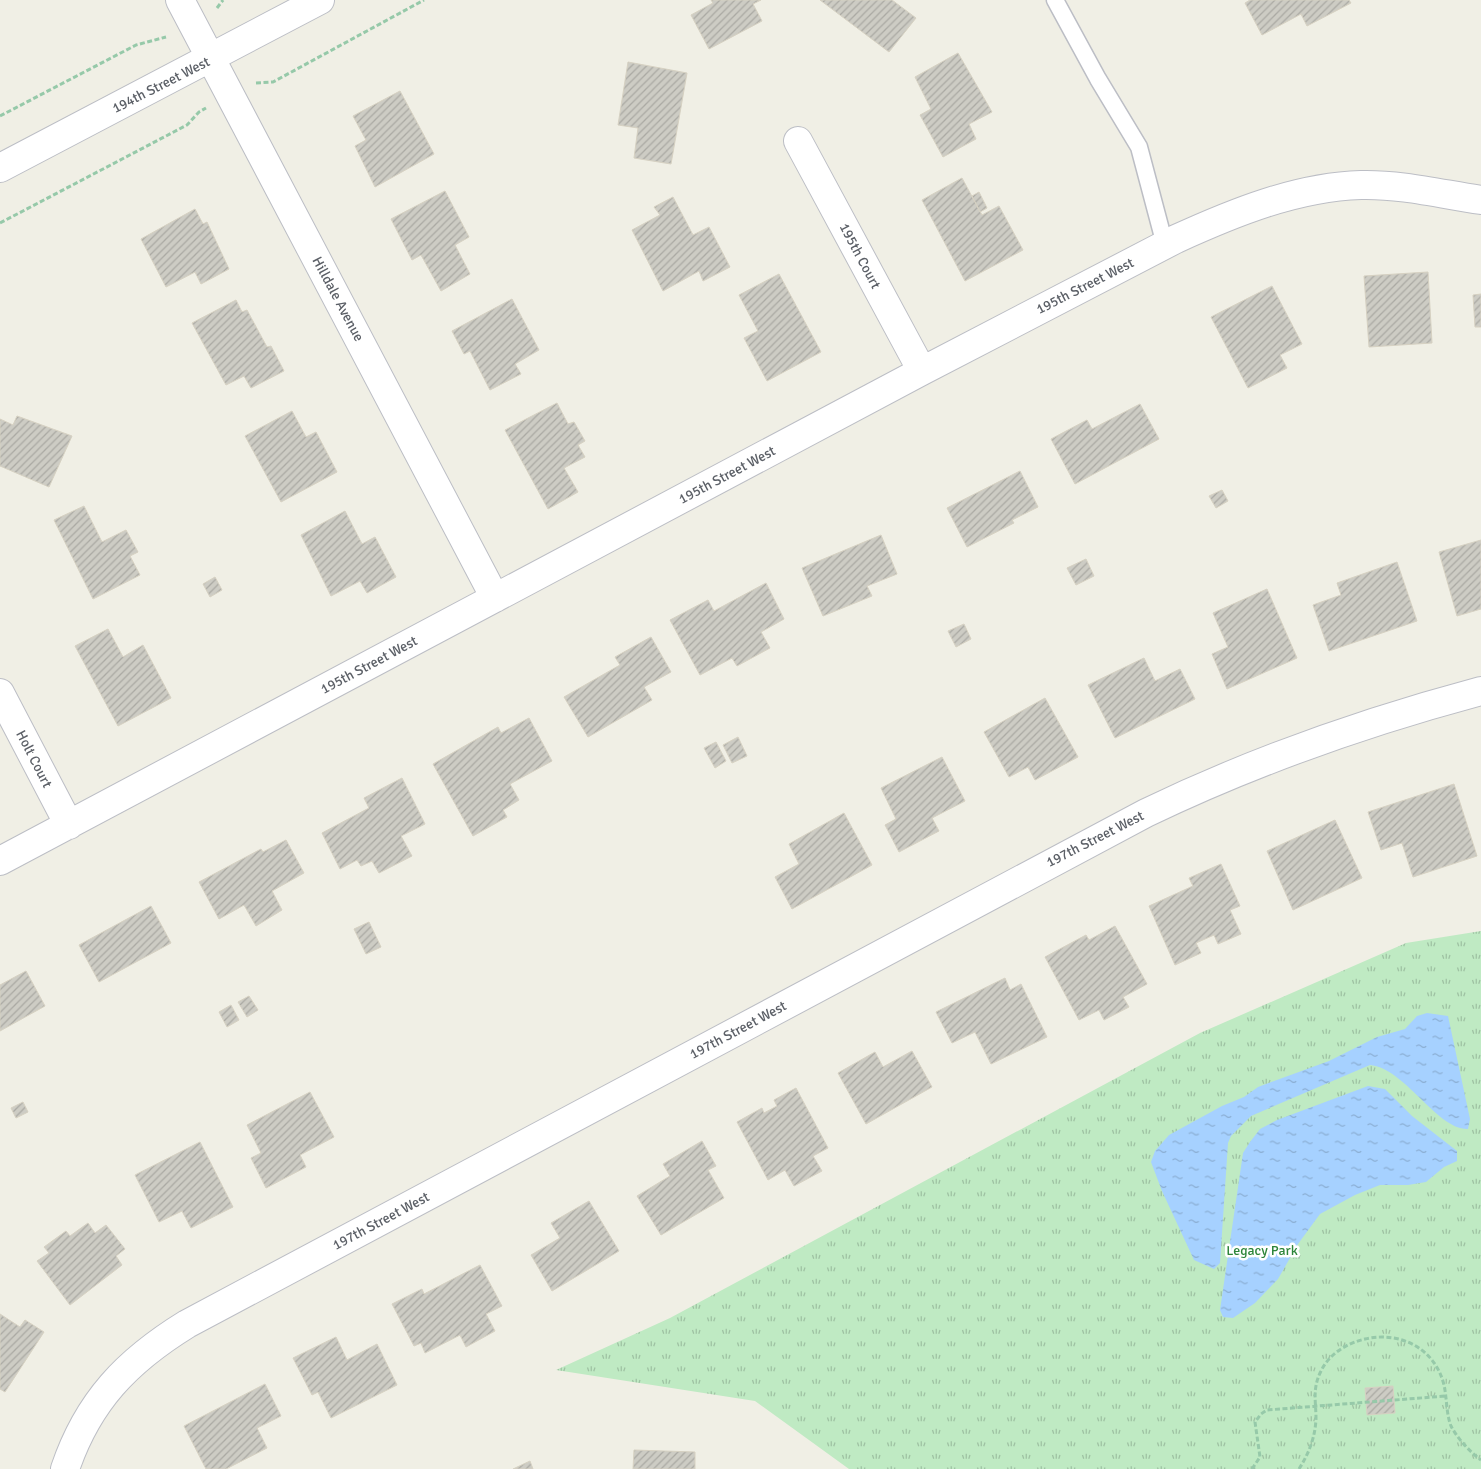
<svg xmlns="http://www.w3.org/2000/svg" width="1481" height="1469" font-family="Signika,sans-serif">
  <defs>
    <pattern id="park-tufts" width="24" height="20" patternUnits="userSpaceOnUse" patternTransform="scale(1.25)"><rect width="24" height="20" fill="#bfeac3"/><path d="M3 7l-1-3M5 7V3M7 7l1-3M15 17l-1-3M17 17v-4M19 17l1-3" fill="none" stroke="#9ec1a2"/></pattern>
    <pattern id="water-ripples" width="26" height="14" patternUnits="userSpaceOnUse" patternTransform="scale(1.25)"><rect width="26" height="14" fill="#a6d1ff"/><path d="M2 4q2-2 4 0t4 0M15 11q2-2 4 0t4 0" fill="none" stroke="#8aadd2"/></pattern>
    <pattern id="building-hatch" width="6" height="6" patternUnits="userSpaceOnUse" patternTransform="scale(1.25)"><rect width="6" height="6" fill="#cdccc4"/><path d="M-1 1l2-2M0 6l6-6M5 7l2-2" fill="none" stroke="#aaa9a3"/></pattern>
  </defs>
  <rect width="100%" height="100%" fill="#f0efe5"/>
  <path fill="url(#park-tufts)" d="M1481,931V1469H849L755,1401L556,1370L670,1318L1200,1033L1406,943Z"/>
  <path fill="url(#water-ripples)" d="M1427,1013L1448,1016L1470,1119L1468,1129C1437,1130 1405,1068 1370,1065L1251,1116L1231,1136L1228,1143L1220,1263L1214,1269L1194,1260L1162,1191L1151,1162L1155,1151L1169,1135L1222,1106L1244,1097L1258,1087L1329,1061L1377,1037L1405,1029L1417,1016Z
    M1368,1086L1385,1089L1412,1116L1457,1151V1161L1444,1167L1426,1182L1408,1185H1380L1355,1195L1320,1214L1298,1244L1278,1279L1255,1303L1233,1318L1223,1317L1220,1310L1243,1153L1250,1142L1260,1129L1277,1120Z"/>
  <path fill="url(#building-hatch)" stroke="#d6d1c2" d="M711,0H761L753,4L762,21L709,49L691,15L713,3Z
    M820,0H892L916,18L889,52Z
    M1250,0H1349L1351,3L1307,26L1301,14L1262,35L1245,3Z
    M958,53L992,112L969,124L976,139L943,157L920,115L931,109L915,77Z
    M628,62L687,73L671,164L634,158L638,128L618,125Z
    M400,91L434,154L375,187L355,146L366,140L353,116Z
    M962,178L982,215L999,206L1023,250L965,281L922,200Z
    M445,191L469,237L455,245L470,274L441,291L421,255L412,260L391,219Z
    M979,192L987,208L980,212L972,196Z
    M673,197L693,235L709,227L730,267L703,281L699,271L663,291L632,230L660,215L654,207Z
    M195,209L203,224L207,222L229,269L201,284L195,272L166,287L141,239Z
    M1428,272L1432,343L1369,347L1364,276Z
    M779,274L821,352L767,381L744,338L758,331L739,295Z
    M1272,286L1302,344L1280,355L1287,368L1248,388L1211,317Z
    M1481,294V327H1475L1473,295Z
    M512,299L539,350L515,364L521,374L490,390L470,351L464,354L452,331Z
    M236,300L242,312L247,310L267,347L271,346L284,371L251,388L244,376L226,385L192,323Z
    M557,403L568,424L574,422L585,441L578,445L585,457L564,468L578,492L548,509L505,430Z
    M1140,404L1159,439L1075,484L1051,439L1087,420L1092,429Z
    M292,411L306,437L316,432L337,472L281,502L245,436Z
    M17,416L72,436L49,487L0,466V419L13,425Z
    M1020,471L1038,507L1012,520L1014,523L967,547L947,508Z
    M1222,490L1228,501L1216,508L1209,496Z
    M84,506L102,542L126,530L138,552L130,556L140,575L93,599L54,520Z
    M345,511L362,544L375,537L396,577L367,593L360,581L331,596L301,535Z
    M881,535L897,574L867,586L872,596L823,616L802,568Z
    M1481,540V609L1457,616L1439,552Z
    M1086,559L1094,576L1076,585L1067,568Z
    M1397,562L1417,621L1329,651L1313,605L1341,595L1337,583Z
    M215,577L222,590L210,597L203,584Z
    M766,583L784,619L761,632L770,648L737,666L732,658L700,675L670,620L708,600L714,611Z
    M1267,589L1297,658L1227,689L1212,654L1228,647L1213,613Z
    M964,624L971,639L956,647L948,631Z
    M108,629L123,657L143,645L171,698L118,726L75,646Z
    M651,637L671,672L644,687L652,700L588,737L564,697L620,665L615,657Z
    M1144,658L1155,681L1180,669L1195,699L1115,738L1088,685Z
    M1045,698L1078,757L1035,780L1028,767L1009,777L984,732Z
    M529,718L552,761L510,784L519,800L503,810L507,817L473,836L433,764L498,727L501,733Z
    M738,737L747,756L732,763L723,745Z
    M716,742L726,761L715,768L704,748Z
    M942,757L965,801L932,818L939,831L899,852L885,825L896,819L881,788Z
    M402,778L425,824L401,836L412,856L379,873L372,861L361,866L357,860L340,869L322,833L369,808L364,798Z
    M1454,784L1477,856L1413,877L1402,843L1381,850L1368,812Z
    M844,813L872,865L792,909L775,877L799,864L789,844Z
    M1335,820L1362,878L1293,910L1267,851Z
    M286,840L304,873L272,891L282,910L256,926L244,905L219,919L199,882L261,849L263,852Z
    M1221,864L1240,906L1230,910L1241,934L1218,944L1214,935L1196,943L1201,953L1175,965L1149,906L1193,886L1189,878Z
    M151,906L171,943L99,982L79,945Z
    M369,922L381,947L366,954L354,929Z
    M1115,926L1147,984L1123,997L1129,1007L1104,1020L1099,1010L1079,1020L1045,957L1086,935L1089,940Z
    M26,971L45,1006L0,1031V985Z
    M1005,978L1010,990L1021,984L1047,1037L991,1064L975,1032L952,1043L936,1012Z
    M249,996L258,1010L247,1017L238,1002Z
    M231,1005L239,1020L227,1027L219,1012Z
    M912,1051L932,1087L866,1124L838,1073L875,1052L883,1067Z
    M796,1088L828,1148L813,1156L822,1171L794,1186L785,1170L768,1180L737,1122L762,1108L764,1113L777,1106L774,1100Z
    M310,1092L334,1137L300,1155L306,1167L266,1188L251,1158L261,1153L247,1125Z
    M23,1102L28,1112L16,1118L11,1108Z
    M702,1141L716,1166L708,1170L724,1198L661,1235L637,1196L670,1176L663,1164Z
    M200,1142L233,1207L191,1228L182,1211L159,1222L135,1175Z
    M589,1201L619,1251L552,1291L531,1255L560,1238L551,1223Z
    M88,1223L95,1233L106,1225L125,1249L116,1256L122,1265L70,1305L37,1261L49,1253L44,1247L66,1231L70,1236Z
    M480,1265L502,1306L486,1314L495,1331L466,1347L460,1335L425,1353L421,1343L414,1346L392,1304L422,1289L424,1294Z
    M0,1314L20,1327L25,1320L44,1332L5,1392L0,1389Z
    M336,1337L347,1360L377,1344L397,1385L331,1418L318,1392L312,1395L293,1358Z
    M265,1384L281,1416L257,1428L267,1448L226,1469H206L184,1426Z
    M1393,1386L1395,1413L1367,1415L1365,1388Z
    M634,1450L695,1452V1469H633Z
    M530,1461L533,1469H513Z"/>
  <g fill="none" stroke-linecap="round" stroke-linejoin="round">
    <g stroke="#bcbec5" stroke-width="19">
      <path id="lane" d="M1055,0L1098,79L1139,147L1165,245"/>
    </g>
    <g stroke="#bcbec5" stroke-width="30">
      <path id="street" d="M180,0L495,598
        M798,141L922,371
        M0,168L320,0
        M0,693L69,825
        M0,861L922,371L1176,239C1233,213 1296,187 1361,185C1401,184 1441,194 1481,200
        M65,1469C88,1401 127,1361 187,1324L1146,813C1254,761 1365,722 1481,691"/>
    </g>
    <path stroke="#96c9a9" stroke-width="3" stroke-dasharray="5 2.5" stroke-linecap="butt" d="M217,8L223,0
      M256,83L273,82L424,0
      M0,116L136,45L166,37
      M0,223L187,125L199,112L206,108
      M1252,1469L1260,1457L1255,1422L1261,1414L1267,1410L1446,1396
      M1299,1469C1309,1453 1315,1438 1316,1419C1316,1401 1312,1389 1321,1371C1329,1354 1347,1343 1365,1339C1400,1331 1435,1348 1444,1385C1447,1398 1446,1413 1451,1426C1457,1438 1470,1452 1481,1460"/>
    <use href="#lane" stroke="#fff" stroke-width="16"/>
    <use href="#street" stroke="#fff" stroke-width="28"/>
  </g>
  <g text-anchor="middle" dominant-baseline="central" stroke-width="5" stroke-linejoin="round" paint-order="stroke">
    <g font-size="14" fill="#5c6067" stroke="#fff">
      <text transform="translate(161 85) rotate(-27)">194th Street West</text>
      <text transform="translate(860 256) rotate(62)">195th Court</text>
      <text transform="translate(1085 286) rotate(-27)">195th Street West</text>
      <text transform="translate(338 299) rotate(62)">Hilldale Avenue</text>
      <text transform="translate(727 475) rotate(-28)">195th Street West</text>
      <text transform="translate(369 665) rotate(-28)">195th Street West</text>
      <text transform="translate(34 759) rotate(63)">Holt Court</text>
      <text transform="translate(1095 839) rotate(-27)">197th Street West</text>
      <text transform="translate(738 1030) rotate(-28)">197th Street West</text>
      <text transform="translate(381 1221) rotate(-28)">197th Street West</text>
    </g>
    <g font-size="14" fill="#2d8539" stroke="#fff">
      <text x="1262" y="1250">Legacy Park</text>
    </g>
  </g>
</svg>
